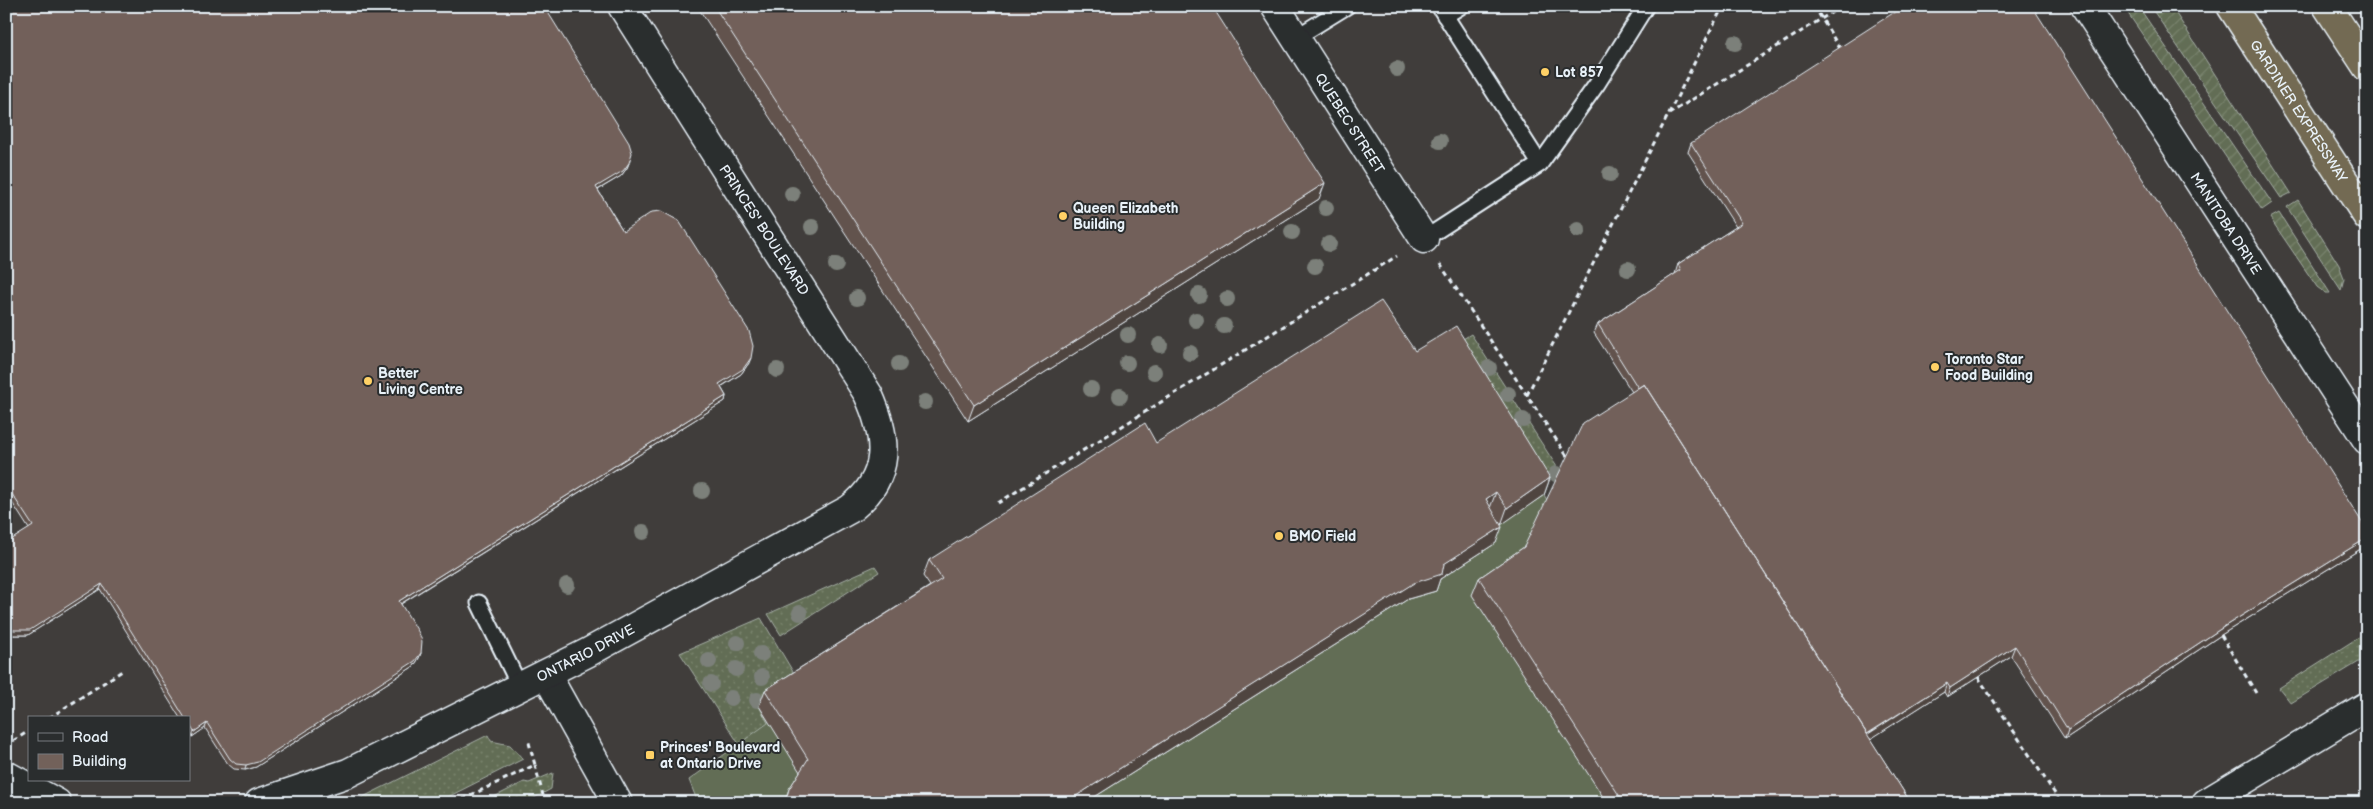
<svg xmlns="http://www.w3.org/2000/svg" width="2373" height="809" font-family="'Balsamiq Sans',sans-serif">
  <defs>
    <pattern id="grass-dots" width="8" height="8" patternUnits="userSpaceOnUse" patternTransform="scale(1.25)"><rect width="8" height="8" fill="#626d54"/><path d="M2 2h.1M6 6h.1" fill="none" stroke="#78826d" stroke-width="1.8" stroke-linecap="round"/></pattern>
    <pattern id="garden-furrows" width="10" height="10" patternUnits="userSpaceOnUse" patternTransform="scale(1.25)"><rect width="10" height="10" fill="#626d54"/><path d="M-1 1l2-2M0 10L10 0M9 11l2-2" fill="none" stroke="#78826d"/></pattern>
  </defs>
  <rect width="100%" height="100%" fill="#403d3b"/>
  <filter id="ink" filterUnits="userSpaceOnUse"><feTurbulence type="fractalNoise" baseFrequency=".02" numOctaves="2"/><feDisplacementMap in="SourceGraphic" scale="10" xChannelSelector="R" yChannelSelector="G"/><feConvolveMatrix kernelMatrix="1 2 1 2 8 2 1 2 1" color-interpolation-filters="sRGB"/></filter>
  <g filter="url(#ink)">
    <path fill="url(#grass-dots)" stroke="#a5afa6" d="M1471,334L1557,467L1541,477L1455,344Z
      M875,566L879,572L781,635L768,614Z
      M761,618L808,697L739,744L680,653Z
      M2367,632V657L2291,703L2279,688Z
      M488,735L491,741L510,745L523,759L436,803H351Z
      M553,773L551,789L525,803H482L524,782L529,783Z"/>
    <path fill="url(#garden-furrows)" stroke="#a5afa6" d="M2123,6H2138L2272,203L2262,210Z
      M2150,6H2171L2291,193L2281,198Z
      M2298,200L2339,265L2344,278L2341,290L2287,207Z
      M2279,213L2330,293H2325L2317,287L2270,218Z"/>
    <path fill="#626d54" stroke="#a5afa6" d="M1150,460L1544,495L1741,803H698L689,780L768,723L759,706Z"/>
    <g fill="none" stroke-linecap="round" stroke-linejoin="round">
      <g stroke="#e8f1f8" stroke-width="19">
        <path id="lane" d="M1439,6L1540,164
          M1445,16L1461,6
          M1295,38L1347,6
          M1424,239L1540,164L1597,84L1646,6
          M479,603L520,687"/>
      </g>
      <g stroke="#e8f1f8" stroke-width="31">
        <g id="secondary">
          <path id="s1" d="M1275,6L1424,239"/>
          <path id="s2" d="M2085,6L2367,440"/>
          <path d="M546,674L618,803"/>
          <path d="M6,775L57,803"/>
          <path id="s3" d="M259,803L348,773L587,653L850,509C892,477 888,438 868,394L622,6"/>
          <path d="M2206,803L2367,706"/>
        </g>
      </g>
      <g stroke="#e8f1f8" stroke-width="31">
        <g id="highway">
          <path id="s4" d="M2231,6L2367,216"/>
          <path d="M2327,6L2367,67"/>
        </g>
      </g>
      <path stroke="#e8f1f8" stroke-width="3" stroke-dasharray="5 4" stroke-linecap="butt" d="M1814,6L1841,50
        M1669,114L1842,6
        M1440,264L1569,459
        M1527,395L1723,6
        M998,503L1397,256
        M2221,635L2256,693
        M1978,677L2061,803
        M49,718L122,671
        M13,741L29,731
        M535,765L545,803
        M454,803L535,765L528,739"/>
      <use href="#lane" stroke="#2a2d2e" stroke-width="15"/>
      <use href="#secondary" stroke="#2a2d2e" stroke-width="28"/>
      <use href="#highway" stroke="#736b52" stroke-width="28"/>
    </g>
    <g fill="#7b807a">
      <circle cx="1735" cy="43" r="8"/>
      <circle cx="1397" cy="69" r="8"/>
      <circle cx="1440" cy="141" r="8"/>
      <circle cx="1610" cy="174" r="8"/>
      <circle cx="792" cy="194" r="8"/>
      <circle cx="1326" cy="208" r="8"/>
      <circle cx="812" cy="227" r="8"/>
      <circle cx="1578" cy="230" r="8"/>
      <circle cx="1292" cy="232" r="8"/>
      <circle cx="1329" cy="244" r="8"/>
      <circle cx="836" cy="265" r="8"/>
      <circle cx="1315" cy="266" r="8"/>
      <circle cx="1628" cy="269" r="8"/>
      <circle cx="1199" cy="295" r="8"/>
      <circle cx="857" cy="298" r="8"/>
      <circle cx="1227" cy="299" r="8"/>
      <circle cx="1196" cy="320" r="8"/>
      <circle cx="1224" cy="326" r="8"/>
      <circle cx="1128" cy="335" r="8"/>
      <circle cx="1160" cy="345" r="8"/>
      <circle cx="1190" cy="353" r="8"/>
      <circle cx="1127" cy="363" r="8"/>
      <circle cx="899" cy="364" r="8"/>
      <circle cx="1489" cy="368" r="8"/>
      <circle cx="777" cy="370" r="8"/>
      <circle cx="1154" cy="372" r="8"/>
      <circle cx="1091" cy="389" r="8"/>
      <circle cx="1508" cy="394" r="8"/>
      <circle cx="1120" cy="396" r="8"/>
      <circle cx="925" cy="402" r="8"/>
      <circle cx="1523" cy="420" r="8"/>
      <circle cx="1556" cy="474" r="8"/>
      <circle cx="702" cy="491" r="8"/>
      <circle cx="643" cy="532" r="8"/>
      <circle cx="567" cy="585" r="8"/>
      <circle cx="800" cy="613" r="8"/>
      <circle cx="737" cy="643" r="8"/>
      <circle cx="761" cy="654" r="8"/>
      <circle cx="709" cy="661" r="8"/>
      <circle cx="736" cy="669" r="8"/>
      <circle cx="762" cy="677" r="8"/>
      <circle cx="711" cy="684" r="8"/>
      <circle cx="731" cy="698" r="8"/>
      <circle cx="757" cy="700" r="8"/>
    </g>
    <path fill="#62534d" stroke="#e8f1f8" d="M6,6L629,163L627,168L621,176L598,190L623,231L749,363L741,374L721,387L726,396L725,401L401,604L421,653L419,658L414,666L256,767L245,770L234,769L228,764L205,728L192,737L189,731V718H180L100,589L28,635H9L6,633V543L29,529L6,493Z
      M697,6H1212L1319,199L968,421Z
      M1691,143L2367,538V545L2221,635L2065,739L2011,656L1947,697L1944,692L1870,739L1911,803H1607L1472,595L1479,578L1524,547L1632,392L1594,333L1598,324L1675,274L1678,264L1736,227L1688,152Z
      M1415,351L1550,478L1544,495L1501,524L1496,543L1440,579L1436,591L1408,599L1085,803H784L789,789L800,772L759,706L765,690L930,586L923,576L929,560L1156,443Z"/>
    <path fill="#50443f" stroke="#e8f1f8" d="M629,163L627,168L621,176L594,192L596,187Z
      M1325,183L1319,199L968,421L974,405Z
      M751,358L749,363L741,374L717,389L719,384Z
      M726,396L725,401L397,606L399,601Z
      M1550,478L1544,495L1501,525L1507,508Z
      M1496,492L1490,508L1486,499Z
      M1502,527L1496,543L1440,579L1436,591L1408,599L1085,803H1065Z
      M2367,538V545L2221,635L2065,739L2068,730L2225,626Z
      M102,584L100,589L28,635H9L11,630Z
      M2015,646L2011,656L1947,697L1950,688Z
      M421,653L419,658L414,666L256,767L245,770L246,765Z
      M1947,683L1944,692L1858,747L1862,738Z
      M207,723L205,728L192,737L194,732Z"/>
    <path fill="#72615a" stroke="#e8f1f8" d="M6,6H544L629,143L632,153L629,163L623,171L596,187L623,231L652,212L661,211L679,221L749,331L753,346L751,358L743,369L719,384L726,396L399,601L419,633L422,641L421,653L415,661L258,762L246,765L236,764L230,759L207,723L194,732L189,723V718H185L102,584L30,630H11L6,627V543L33,526L6,485Z
      M714,6H1212L1325,183L974,405Z
      M1904,6H2032L2367,530V538L2225,626L2068,730L2015,646L1950,688L1947,683L1867,734L1644,384L1638,388L1598,324L1681,270L1678,264L1742,223L1691,143Z
      M1381,301L1415,351L1456,326L1550,478L1507,508L1496,492L1486,499L1502,527L1444,564L1442,574L1414,583L1065,803H785L789,789L808,759L765,690L942,579L929,560L1145,423L1156,443Z
      M1644,384L1911,803H1624L1479,578L1524,547L1583,423Z"/>
  </g>
  <g fill="#ffd166" stroke="#2a2d2e" stroke-width="2">
    <circle cx="1545" cy="72" r="5"/>
    <circle cx="1063" cy="216" r="5"/>
    <circle cx="1935" cy="367" r="5"/>
    <circle cx="368" cy="381" r="5"/>
    <circle cx="1279" cy="536" r="5"/>
    <rect x="645" y="750" width="10" height="10" rx="2.5"/>
  </g>
  <g text-anchor="middle" dominant-baseline="central" stroke-width="4" stroke-linejoin="round" paint-order="stroke">
    <g font-size="14" font-weight="bold" fill="#e8f1f8" stroke="#2a2d2e" text-anchor="start">
      <text x="1555" y="72">Lot 857</text>
      <text x="1073" y="208">Queen Elizabeth<tspan x="1073" dy="16">Building</tspan></text>
      <text x="1945" y="359">Toronto Star<tspan x="1945" dy="16">Food Building</tspan></text>
      <text x="378" y="373">Better<tspan x="378" dy="16">Living Centre</tspan></text>
      <text x="1289" y="536">BMO Field</text>
      <text x="660" y="747">Princes' Boulevard<tspan x="660" dy="16">at Ontario Drive</tspan></text>
    </g>
    <g font-size="14" fill="#e8f1f8" stroke="#2a2d2e">
      <text stroke="none"><textPath href="#s4" startOffset="125">GARDINER EXPRESSWAY</textPath></text>
      <text stroke="none"><textPath href="#s1" startOffset="139">QUEBEC STREET</textPath></text>
      <text stroke="none"><textPath href="#s2" startOffset="259">MANITOBA DRIVE</textPath></text>
      <text transform="translate(764 230) rotate(57)">PRINCES' BOULEVARD</text>
      <text stroke="none"><textPath href="#s3" startOffset="360">ONTARIO DRIVE</textPath></text>
    </g>
  </g>
  <rect width="2373" height="809" fill="none" stroke="#2a2d2e" stroke-width="25"/>
  <rect x="12" y="12" width="2348" height="784" fill="none" stroke="#e8f1f8" stroke-width="2" filter="url(#ink)"/>
  <rect x="28" y="716" width="162" height="65" fill="#2a2d2e" stroke="#767b7f"/>
  <rect x="38" y="733" width="25" height="8" fill="#2a2d2e" stroke="#767b7f"/>
  <text x="72" y="742" font-size="15" fill="#e8f1f8">Road</text>
  <rect x="38" y="754" width="25" height="15" fill="#72615a" stroke="#767b7f"/>
  <text x="72" y="766" font-size="15" fill="#e8f1f8">Building</text>
</svg>
